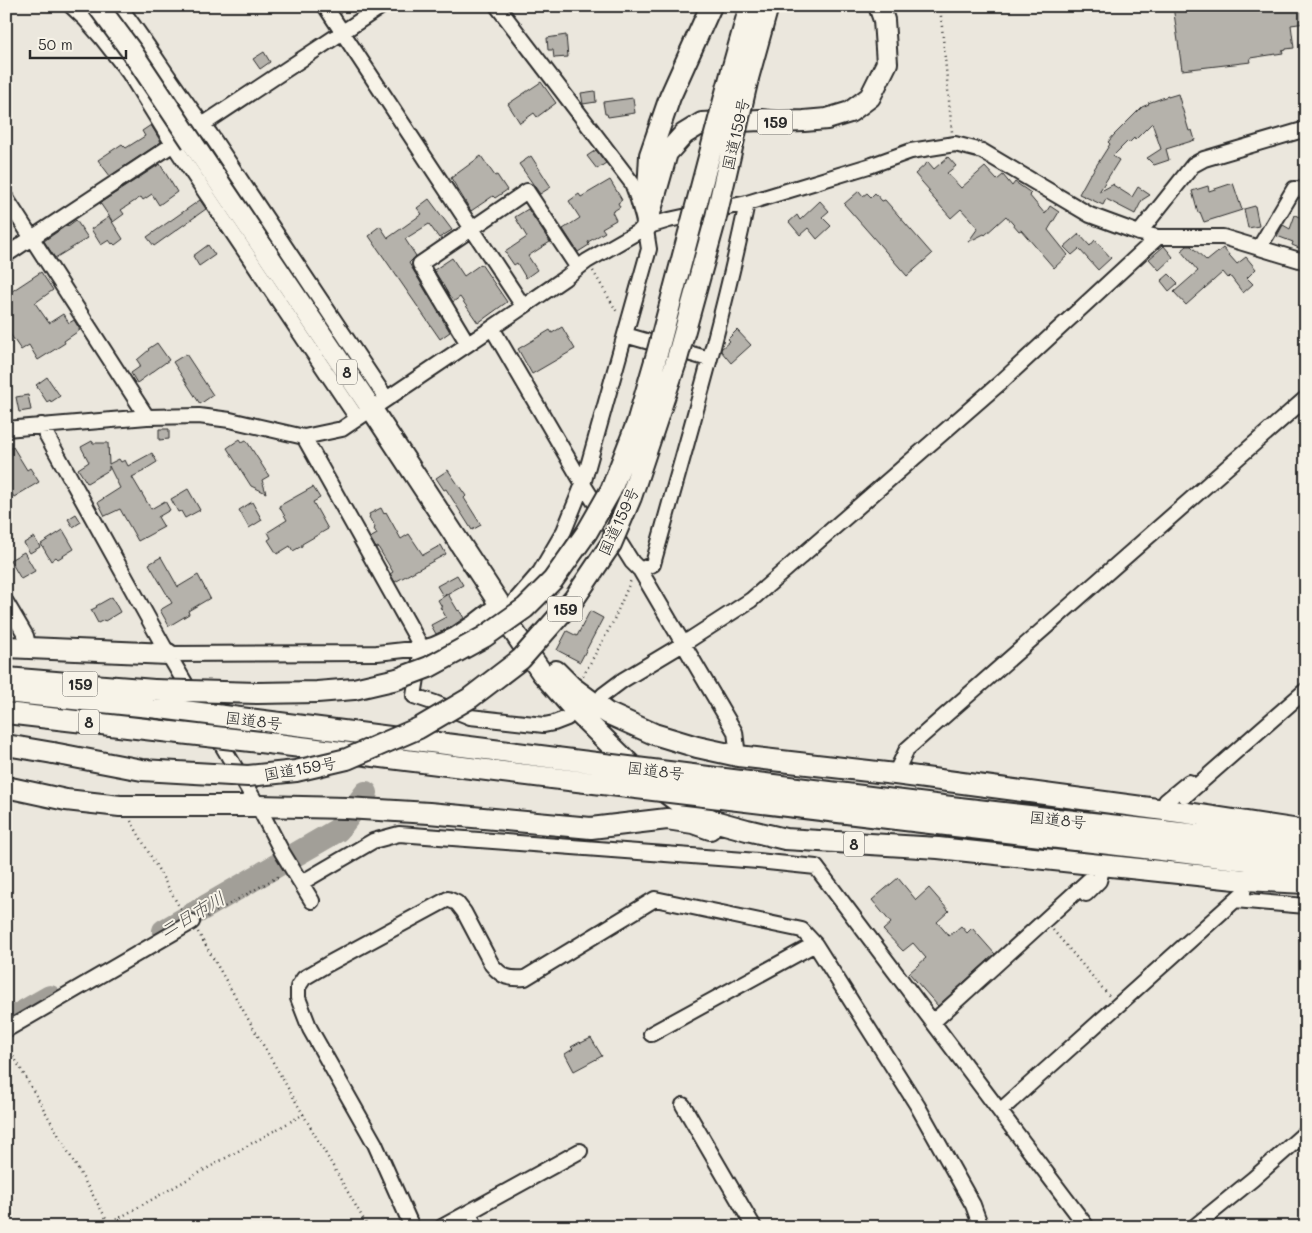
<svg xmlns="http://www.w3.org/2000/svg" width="1312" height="1233" font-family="Mali,'Klee One',sans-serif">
  <rect width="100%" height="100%" fill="#ebe7dd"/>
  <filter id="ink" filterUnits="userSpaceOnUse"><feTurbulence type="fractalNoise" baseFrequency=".02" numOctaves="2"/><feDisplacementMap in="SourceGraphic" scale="10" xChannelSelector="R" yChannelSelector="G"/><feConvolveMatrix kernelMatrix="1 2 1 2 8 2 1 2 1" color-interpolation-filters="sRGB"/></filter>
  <g filter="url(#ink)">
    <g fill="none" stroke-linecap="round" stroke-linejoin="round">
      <path stroke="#a29f98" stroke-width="24" d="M164,931L338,830L366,793
        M6,1022L50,997"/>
    </g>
    <path fill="#b5b2ab" stroke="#2b2b2b" d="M1173,6H1306V23L1291,25L1294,48L1286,49V50L1282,51L1283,53L1250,58L1251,62L1182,70Z
      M566,35L568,57L554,58L553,50H548L547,38Z
      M264,52L270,62L260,69L253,59Z
      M541,82L556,103L537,117L534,113L520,123L508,104Z
      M595,91L596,102L583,104L581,93Z
      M1178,94L1189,131L1192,130L1195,140L1166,149L1169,160L1154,165L1147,158L1161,149L1152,123L1135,140L1134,138L1129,143L1128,141L1113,156L1119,160L1099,192L1114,184L1113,185L1132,197L1138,187L1150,195L1142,200L1135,214L1106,199L1103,205L1079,194L1090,174H1091L1110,144L1108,142L1114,135L1142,107L1149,104L1148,103L1168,96V97Z
      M633,98L635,113L608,117L607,114H605L603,102Z
      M151,125L161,142L110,176L98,160L122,144L126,148L145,136L142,131Z
      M596,150L606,163L597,169L587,156Z
      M481,156L495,176L497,175L507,190L495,198L493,196L471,211L451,178Z
      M531,156L551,187L540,194L519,164Z
      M948,157L956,166L947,173L961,188L985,167L997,180L1003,175L1012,186L1015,182L1031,193L1029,195L1045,214L1050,206L1059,212L1048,230L1068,255L1054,268L1021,230L1019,231L1006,216L985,235L984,234L968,242L978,228L961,209L951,218L928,192L930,191L915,174L928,162L934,169Z
      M160,164L177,192L159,205L152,194L143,200L141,197L121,210L124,214L113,222L100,203Z
      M610,180L622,200L618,203L620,207L612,212L616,220L602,228L605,232L588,242L589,245L578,252L563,229L580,218L569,201L579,194L581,197Z
      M1233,183L1242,210L1204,222L1200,212L1198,213L1192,191L1208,186L1209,191Z
      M859,191L863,196L867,193L871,197L875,193L882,201L885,200L932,254L907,276L844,204Z
      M429,199L452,230L439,238L429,224L405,239L416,256L409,263L450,332L440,339L369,236L373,233L372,232L380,226L388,238L422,214L417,208Z
      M200,200L206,209L154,246L147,237Z
      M820,201L829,211L822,217L831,226L817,239L808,228L800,235L789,222L797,215L800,220Z
      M1255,206L1259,226L1248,228L1244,209Z
      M528,209L550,242L528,256L537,270L526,278L517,263L514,265L505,252L527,237L515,217Z
      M1295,215L1306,220V251L1292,245L1293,242L1277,236L1283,225L1290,229Z
      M109,217L123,239L115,245L113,243L112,244L109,240L101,245L91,229Z
      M76,220L88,238L55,258L44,241L67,225L68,226Z
      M1079,234L1090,246L1095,240L1111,258L1098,270L1080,250L1079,249L1072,255L1064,247Z
      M208,245L215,255L199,266L193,256Z
      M1164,246L1173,257L1159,270L1149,259Z
      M1187,246H1191L1207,261L1223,248L1237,264L1246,257L1256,269L1247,278L1253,284L1243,293L1230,276L1228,278L1223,272L1186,305L1174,292L1198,271L1181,251Z
      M452,258L464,276L481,264L507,302L478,323L460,297L453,302L434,270Z
      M41,272L53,290L35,303L49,323L63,314L69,323L74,320L80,330L64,341L65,343L38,360L29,345L21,350L6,328V295Z
      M1169,274L1178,283L1169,291L1161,281Z
      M562,327L575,349L532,374L518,349L550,330L552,333Z
      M737,330L751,345L731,363L721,351V349L730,341L728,339Z
      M157,343L169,360L137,383L131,373L141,366L137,360L149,350L148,349Z
      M186,354L213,395L200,404L173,362Z
      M47,377L60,396L51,402L50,400L47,402L37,387H38L36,385Z
      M28,395L31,410L19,412L16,397Z
      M159,429H169V439L159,440Z
      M240,439L242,442L246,440L269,476L262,480L266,493L251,486L227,448Z
      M92,441L93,443H108L109,464L119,459L121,462L125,460L128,466L152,453L157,462L144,470V471L132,477L151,509L165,501L170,510L158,517L164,527L138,541L120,509L105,516L98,502L120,488L109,466V470L87,483L78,469L89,462L81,447Z
      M13,447L27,470L30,468L39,482L14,497L6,485V451Z
      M448,470L466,496L464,498L481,525L472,530L446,489L444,490L436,478Z
      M313,487L320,498L313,502L328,529L302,544V546L293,551L290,546L277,554L268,540L271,538L268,532L287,520L279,506Z
      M188,489L200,510L185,518L181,511L178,512L171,499Z
      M252,502L262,520L249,528L239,510Z
      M381,508L384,514L386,512L401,539L409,534L423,555L441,545L446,554L395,582L390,574L393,572L378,547L376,548L370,538L377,534L374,529L375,528L369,517L370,516L369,514Z
      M76,514L81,522L73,527L68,519Z
      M63,530L74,549L58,559L56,557L51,561L41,544Z
      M34,537L40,547L30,553L24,543Z
      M24,552L35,571L21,579L10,560Z
      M161,557L178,587L198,575L210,598L188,611L189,614L169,626L160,610L172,603L149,564Z
      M457,575L463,585L443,596L437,586Z
      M448,594L458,611L459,610L464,618L451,627L436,634L431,625L446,617L440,607H442L438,600Z
      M112,597L120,612L105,621L104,620L98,623L91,610L97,607L96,606Z
      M590,611L603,618L580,662L557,650L567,631L577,636Z
      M898,878L916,900L929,888L949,911L937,922L949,936L961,926L967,933L972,928L995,954L938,1006L909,973L926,958L913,943L903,951L883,930L891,923L872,900Z
      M591,1038L602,1056L574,1071L565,1054L573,1049L571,1047L580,1042L581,1043Z"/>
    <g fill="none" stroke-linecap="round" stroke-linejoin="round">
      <g stroke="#2b2b2b" stroke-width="18">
        <path id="minor" d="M71,6L86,20L101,37L129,73L173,144L357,418
          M119,6C151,48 177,93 210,134L386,398
          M325,6L523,306
          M497,6L632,183C641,206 646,225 649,249L583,484L564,531L540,572L515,601
          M6,198L147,417
          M1139,233L1193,165L1204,159L1306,129
          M1259,248L1294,189L1306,190
          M6,255L382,6
          M492,328L583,484L632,562L640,570L735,732L738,756
          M625,335L709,359
          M468,344L420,264L527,191L578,268
          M41,425L168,654L258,806L282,852L312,901
          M6,429L147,417L199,416L230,420L304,437L342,429L492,328L565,278L587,261L646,227L669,220L747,203L872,165L911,151L955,144L982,151L1090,215L1139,233L1158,237H1223L1306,262
          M304,437L422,648L414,696L435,703L470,717L544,725L554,723L567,718
          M640,570L653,564C686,444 722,325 747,203
          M6,602L26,636L29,649
          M168,654L377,653L422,648L433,645L455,635L473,623L499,603
          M603,695L623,680L683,644L751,600L1000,383L1158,237
          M895,774L907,749L1306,398
          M1185,796L1306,690
          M1164,810L1166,801L1189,782
          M301,883L373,841L399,834L758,861L816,867L1087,1227
          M1086,894L1099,881L1103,866
          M1235,900L1306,906
          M933,1022L1089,880
          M6,1030L192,922
          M651,1034L815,944
          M683,1105L754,1227
          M1000,1111L1243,893L1245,880
          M468,1213L476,1227
          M412,1227L375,1144L310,1029L298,998V987L304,978L328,964L448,899L457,903L464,912L492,965C503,978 509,979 525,978L655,899L802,930L815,944L917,1105L973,1205L981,1227
          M442,1227L580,1151
          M1194,1227L1253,1179L1306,1132"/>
      </g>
      <g stroke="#2b2b2b" stroke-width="24">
        <path id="highway" d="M732,70L750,6
          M748,78L768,6
          M192,142L371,408L499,603L512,629L542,673L571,706L639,773L681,804L714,821L747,830L785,839L938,848L1245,880L1306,883
          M648,192L650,155L670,97L711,6
          M646,227L667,153L684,134L702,123L760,120L778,122L804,121L827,119L850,112L870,97L887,63L884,20L879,6
          M6,647L168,654
          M556,671L572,687L607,713L654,734L697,747L738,756L895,774L1187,813L1306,831
          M6,678L154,690
          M6,692L160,708
          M6,713L171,732
          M248,719L556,758
          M260,742L552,778
          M6,745L53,753
          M6,787L66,800L120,806H258L346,808L429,813L591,828L667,819L693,823L710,829
          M959,808L1306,847
          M955,826L1306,867"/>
      </g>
      <path stroke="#2b2b2b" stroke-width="2.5" stroke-dasharray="1 4" stroke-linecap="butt" d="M940,6L952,132
        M593,271L617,312
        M583,676L612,624L631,580
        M131,821L180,908L184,911
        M203,919L281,875
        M1053,930L1110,997
        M198,932L368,1227
        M6,1043L111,1227
        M103,1227L304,1114"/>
      <use href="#minor" stroke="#f7f3e8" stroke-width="14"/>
      <use href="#highway" stroke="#f7f3e8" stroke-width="20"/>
      <g stroke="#2b2b2b" stroke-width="24" stroke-linecap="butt">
        <path id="highway-bridge" d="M98,6L132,52L192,142
          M154,690L257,693L317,692L354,689L397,679L429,667L484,637L525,608L553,580L587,532L611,490L637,423L657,354L732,70
          M160,708L248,719
          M171,732L260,742
          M53,753L142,770L248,776L296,771L347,759L419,728L470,698L521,659L574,599L611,544L631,497L677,359L715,221L748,78
          M556,758L959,808
          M552,778L955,826"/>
      </g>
      <use href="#highway-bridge" stroke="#f7f3e8" stroke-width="20"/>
    </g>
  </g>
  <g text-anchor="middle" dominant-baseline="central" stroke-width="4" stroke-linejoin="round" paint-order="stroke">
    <g fill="#f7f3e8" stroke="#686764" stroke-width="1">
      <rect x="757.5" y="109.5" width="35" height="25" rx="4"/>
      <rect x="337" y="359.5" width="20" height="25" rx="4"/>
      <rect x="547.5" y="596.5" width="35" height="25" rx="4"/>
      <rect x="62.5" y="671.5" width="35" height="25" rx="4"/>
      <rect x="79" y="709.5" width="20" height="25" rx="4"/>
      <rect x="844" y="831.5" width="20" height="25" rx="4"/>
    </g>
    <g font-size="15" font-weight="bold" fill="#2b2b2b">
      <text x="775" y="122">159</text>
      <text x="347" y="372">8</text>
      <text x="565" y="609">159</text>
      <text x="80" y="684">159</text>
      <text x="89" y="722">8</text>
      <text x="854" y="844">8</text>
    </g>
    <g font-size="16" fill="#2b2b2b" stroke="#f7f3e8">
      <text transform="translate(735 134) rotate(-77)">国道159号</text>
      <text transform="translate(618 521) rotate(-65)">国道159号</text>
      <text transform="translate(254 720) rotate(7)">国道8号</text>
      <text transform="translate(300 768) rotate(-10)">国道159号</text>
      <text transform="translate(656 770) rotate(7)">国道8号</text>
      <text transform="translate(1058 819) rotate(6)">国道8号</text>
    </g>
    <g font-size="18" font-style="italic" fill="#555451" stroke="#f7f3e8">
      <text transform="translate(192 914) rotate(-30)">二日市川</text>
    </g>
  </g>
  <rect width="1312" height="1233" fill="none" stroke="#f7f3e8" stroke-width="25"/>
  <rect x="12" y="12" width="1287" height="1208" fill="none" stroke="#2b2b2b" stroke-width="2" filter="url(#ink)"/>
  <path d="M30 50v8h96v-8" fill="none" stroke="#2b2b2b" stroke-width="2.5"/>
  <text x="38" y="50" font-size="15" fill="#2b2b2b" stroke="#f7f3e8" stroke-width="4" paint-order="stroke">50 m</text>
</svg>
